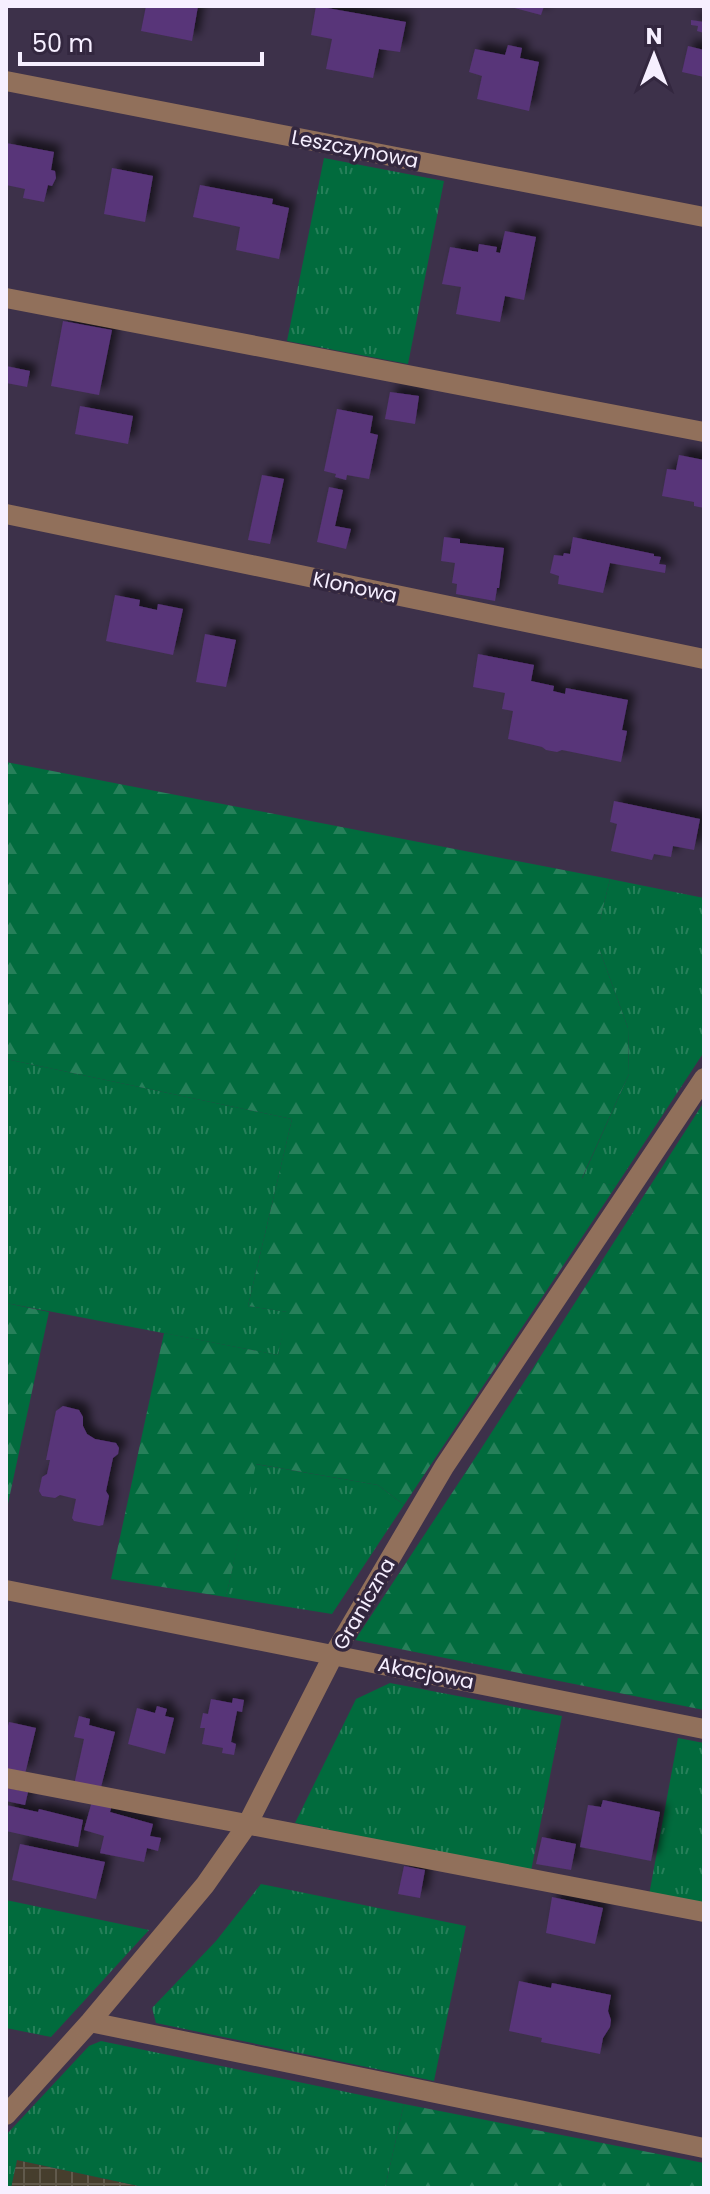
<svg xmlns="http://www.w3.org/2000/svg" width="710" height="2194" font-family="Poppins,sans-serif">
  <defs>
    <pattern id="industrial-grid" width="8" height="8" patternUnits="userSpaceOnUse" patternTransform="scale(2)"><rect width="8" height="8" fill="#463e2d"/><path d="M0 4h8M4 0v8" fill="none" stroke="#615a4c"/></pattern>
    <pattern id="grass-tufts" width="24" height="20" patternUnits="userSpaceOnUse" patternTransform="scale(2)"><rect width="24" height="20" fill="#016b3d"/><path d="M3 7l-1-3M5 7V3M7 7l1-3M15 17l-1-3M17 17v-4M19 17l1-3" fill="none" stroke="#27805a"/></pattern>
    <pattern id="forest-firs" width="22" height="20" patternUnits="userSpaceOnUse" patternTransform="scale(2)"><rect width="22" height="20" fill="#016b3d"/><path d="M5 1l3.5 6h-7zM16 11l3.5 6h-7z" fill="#27805a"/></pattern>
    <filter id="shadow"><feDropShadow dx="7" dy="-7" stdDeviation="4" flood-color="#0009"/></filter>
  </defs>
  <rect width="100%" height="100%" fill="#3d314a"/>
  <path fill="url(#industrial-grid)" d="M17,2160L148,2188H11Z"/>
  <path fill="url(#grass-tufts)" d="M324,158L444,181L408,364L287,341Z
    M610,879L704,898V1052L616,1186L582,1179L629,1074L628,1028L600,951V920Z
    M6,1059L292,1119L248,1306L288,1312L278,1355L6,1303Z
    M255,1464L378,1485L404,1505L332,1614L226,1597Z
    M390,1683L562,1716L531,1871L295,1823L356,1699Z
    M678,1738L704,1743V1906L649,1895Z
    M261,1884L466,1926L434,2081L156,2023L152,2008L216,1941Z
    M6,1900L149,1930L51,2037L6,2028Z
    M101,2041L404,2104L385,2188H148L17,2160L11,2188H6V2135L89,2046Z"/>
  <path fill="url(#forest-firs)" d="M6,762L610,879L600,920V951L628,1028L629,1074L582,1178L616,1186L404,1505L378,1485L256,1464L226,1597L111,1579L164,1333L278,1355L287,1312L248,1306L292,1119L6,1059Z
    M704,1102V1710L355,1640L479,1452Z
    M6,1303L49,1312L6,1513Z
    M404,2104L704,2163V2188H385Z"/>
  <path fill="#583479" filter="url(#shadow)" d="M146,6H198L192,41L141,31Z
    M316,6L406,22L400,52L379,49L373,78L326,69L332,39L311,35Z
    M507,6H544L541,15Z
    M691,20L704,22V33L697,31L698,26L691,25Z
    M508,45L522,48L520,58L539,62L529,111L477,99L482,76L469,72L475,49L505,55Z
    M688,46L704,50V77L682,72Z
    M6,143L54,152L51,170L55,171L56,178L52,186L48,185L44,202L23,198L25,189L6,185Z
    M112,168L153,176L145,222L104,214Z
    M200,185L273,199L272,204L289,208L279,259L236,250L240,227L193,217Z
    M505,231L536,237L524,300L505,296L500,322L456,314L461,287L442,284L450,247L478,252L479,244L497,247L496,252L500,253Z
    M63,321L112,330L99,395L51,386Z
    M6,366L30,371L27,387L6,383Z
    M390,392L419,396L415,424L385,419Z
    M80,406L133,416L128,444L75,434Z
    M337,409L373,416L370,433L378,435L369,479L347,475L346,480L335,477L336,474L324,471Z
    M679,455L704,460V508L694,506V502L662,496L667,469L676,470Z
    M262,475L284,479L270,544L248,540Z
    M329,487L343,490L335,526L351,529L346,549L317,542Z
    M444,537L460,539V543L504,548L499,588H497L495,601L456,594L457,584L452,583L455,563L441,561Z
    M573,537L654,554V556L661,557L659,564L666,565L665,573L610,563L603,593L558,584L559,576L550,573L554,555L563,556L564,553L570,554Z
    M115,595L140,600L139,606L157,610L158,604L183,609L173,655L106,641Z
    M205,634L236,640L226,687L196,682Z
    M478,654L534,665L531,681L554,686L553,691L565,694L566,688L628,700L622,730L627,731L621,762L562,750L557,752L546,750L542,747L508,739L513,711L502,709L505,693L473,687Z
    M614,801L700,819L694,850L673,846L671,857L654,854L652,860L611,851L617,824L610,822Z
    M63,1406L79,1410L83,1417V1426L87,1434L95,1439L116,1443L119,1448L118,1454L113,1458L106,1491L109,1496L103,1525L99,1526L74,1521L72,1518L76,1499L60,1495L55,1498L42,1496L39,1491L42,1477L47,1474L50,1460H46L56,1411Z
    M233,1698L244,1700L242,1712L237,1711L231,1742L236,1744L234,1755L222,1753L223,1748L202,1744L205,1728H200L203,1713L208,1714L211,1699L232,1703Z
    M157,1706L167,1709L165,1716L174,1718L165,1754L128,1744L137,1708L155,1713Z
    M79,1716L90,1719L89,1725L115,1732L100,1791L74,1785L84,1739L74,1737Z
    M9,1722L36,1728L25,1774L6,1769V1734Z
    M6,1788L28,1792L25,1805L6,1801Z
    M603,1800L660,1812L651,1861L580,1847L588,1805L601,1807Z
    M92,1801L112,1805L110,1812L153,1824L150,1836L161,1838L158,1851L147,1848L144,1862L100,1853L104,1836L84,1830Z
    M6,1805L38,1812L39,1809L83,1820L78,1847L6,1831Z
    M542,1837L576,1844L571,1870L536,1864Z
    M20,1844L105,1862L96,1899L12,1880Z
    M404,1866L425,1870L420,1898L398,1894Z
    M552,1897L603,1908L595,1944L546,1933Z
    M519,1981L551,1988L552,1983L611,1995L608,2011L611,2020L610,2027L603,2038L600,2054L541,2042L542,2038L509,2031Z"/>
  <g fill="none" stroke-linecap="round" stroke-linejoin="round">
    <path stroke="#91705b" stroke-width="20" d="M6,81L704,217
      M6,298L704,432
      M6,514L704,659
      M6,1590L704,1729
      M6,1778L704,1912
      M90,2022L704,2148
      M6,2115L90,2022L205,1885L247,1825L334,1654L444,1467L704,1078"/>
  </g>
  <g text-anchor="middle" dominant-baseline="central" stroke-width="7" stroke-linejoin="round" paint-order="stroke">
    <g font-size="20" fill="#f6efff" stroke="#33273f">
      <text transform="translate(355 149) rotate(11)">Leszczynowa</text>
      <text transform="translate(355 587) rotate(12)">Klonowa</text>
      <text transform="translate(364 1604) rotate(-60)">Graniczna</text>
      <text transform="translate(426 1673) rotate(11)">Akacjowa</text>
    </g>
  </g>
  <rect width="710" height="2194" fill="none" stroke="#f6efff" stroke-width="16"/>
  <g transform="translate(654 56)" stroke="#33273f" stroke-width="6" paint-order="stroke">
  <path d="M0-6L14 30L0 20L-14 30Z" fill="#f6efff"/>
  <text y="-12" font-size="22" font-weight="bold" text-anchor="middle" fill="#f6efff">N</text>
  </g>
  <path d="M20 52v12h242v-12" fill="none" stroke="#f6efff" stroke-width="4"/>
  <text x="32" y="52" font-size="24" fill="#f6efff" stroke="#33273f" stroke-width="6" paint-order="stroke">50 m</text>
</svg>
